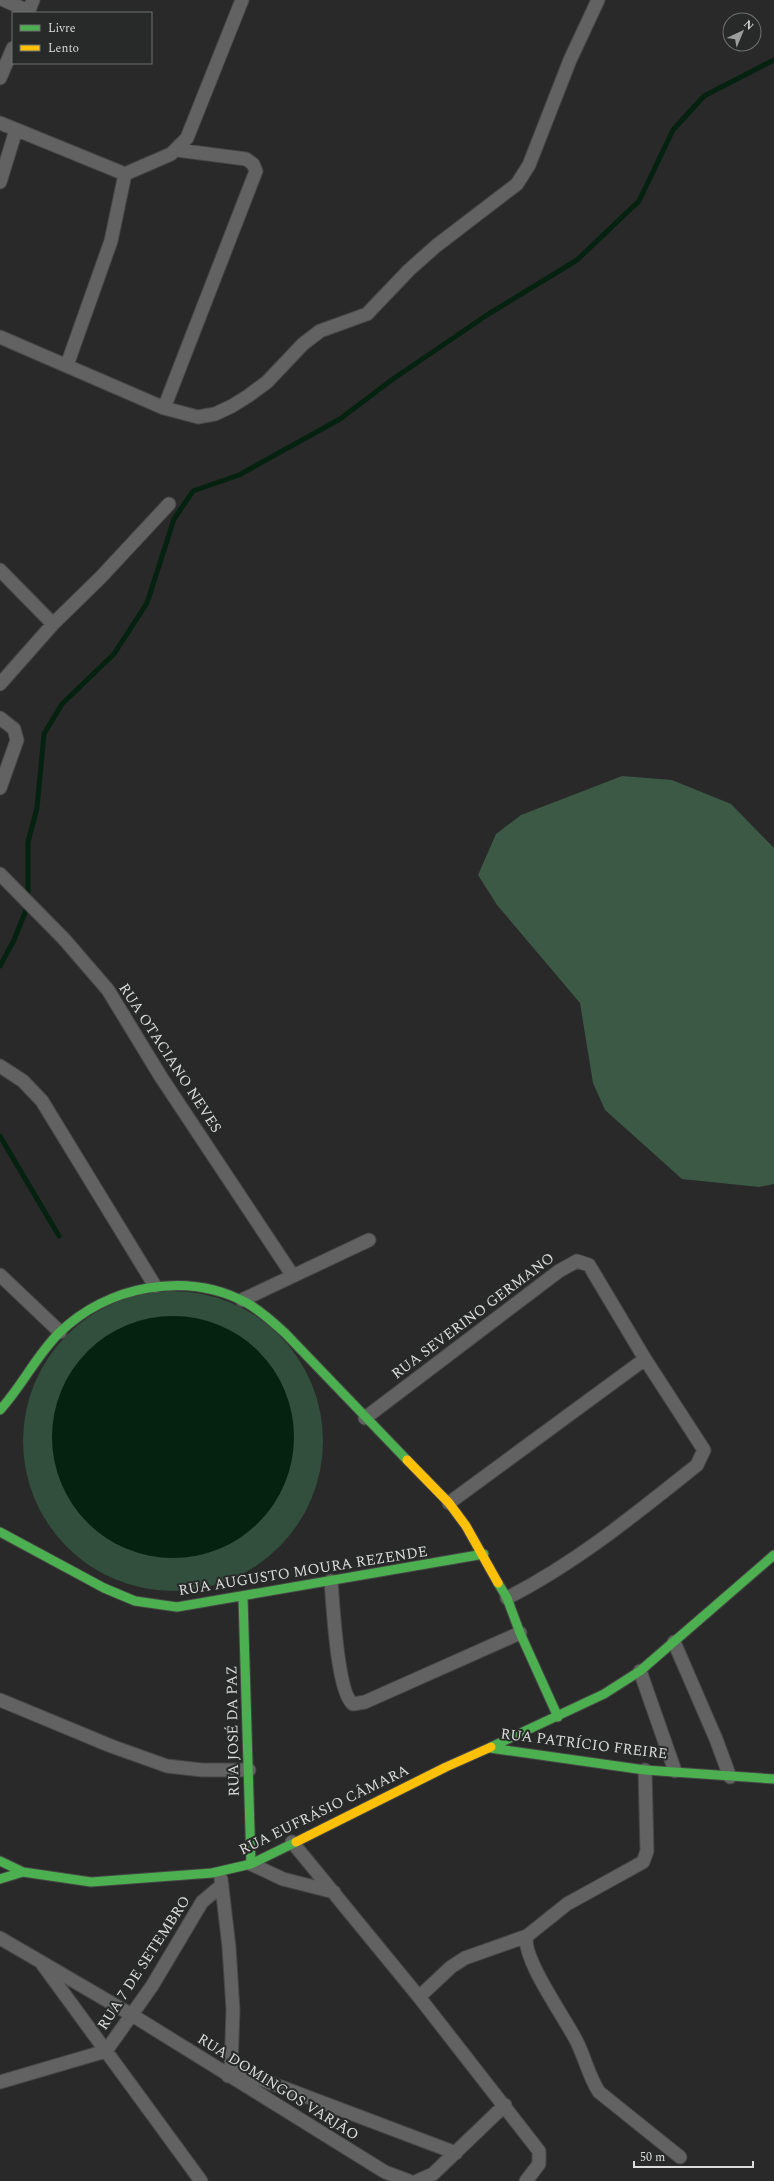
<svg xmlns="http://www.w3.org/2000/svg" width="774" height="2181" font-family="Spectral,serif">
  <rect width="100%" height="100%" fill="#282928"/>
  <path fill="#324e3c" d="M23 1441a150 150 0 1 1 300 0a150 150 0 1 1-300 0Z"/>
  <path fill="#3c5945" d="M622,776L672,780L731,804L774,848V1184L759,1187L682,1179L605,1110L593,1083L580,1003L497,905L478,875L496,834L521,815Z"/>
  <path fill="#052211" d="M52 1437a121 121 0 1 1 242 0a121 121 0 1 1-242 0Z"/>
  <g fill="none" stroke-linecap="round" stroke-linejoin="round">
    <path stroke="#052211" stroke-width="5" d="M28,897V842L37,808L44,734L62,704L114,654L147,603L174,519L193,491L239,475L340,419L393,379L487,315L577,260L639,201L673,130L704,96L774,60
      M0,966L14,940L26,910
      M0,1136L59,1236"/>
    <g stroke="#454645" stroke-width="15">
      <path id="street" d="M4,0L28,11
        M28,13L33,0
        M0,78L13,48
        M0,123L125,174L171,154L187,138L242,0
        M0,182L16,130
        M0,337L164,408L198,417L215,414L232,406L248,396L267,382L303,344L320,331L367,314L409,270L436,246L517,184L529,165L570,60L598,0
        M67,365L111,241L125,174
        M164,408L256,171L253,164L246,159L177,150
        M0,570L53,624
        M0,684L53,624L101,577L169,504
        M0,718L14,729L17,740L0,788
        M0,874L64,939L108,990L161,1077L293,1276
        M0,1066L23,1081L42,1101L155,1286
        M0,1275L60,1332
        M242,1300L369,1240
        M365,1418L559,1271L577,1261L589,1265L645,1359L704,1450L697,1465C637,1513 576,1563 507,1598
        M449,1503L645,1359
        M331,1581C333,1603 337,1693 353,1704L365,1702L520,1633
        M674,1642L716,1739L730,1777
        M640,1671L675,1771
        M0,1700L111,1746L167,1766L202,1770H249
        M645,1770L647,1851L643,1862L567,1904L527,1936C520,1956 567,2021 577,2042C585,2058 589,2077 599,2092L680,2157
        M292,1842L419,1997L539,2151V2164L526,2181
        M251,1864L283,1879L334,1892
        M221,1879L229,1947L233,2010L231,2068L228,2076
        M0,1938L132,2015L385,2172L409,2181
        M43,1965L201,2181
        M419,1997L451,1967L465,1958L527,1936
        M231,2068L456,2153
        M0,2082L106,2051L152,1986L202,1902L222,1885
        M417,2181L433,2174L505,2105"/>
    </g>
    <g stroke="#454645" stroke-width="11">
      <path id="fast" d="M0,1410C22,1386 36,1356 59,1333C107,1286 186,1270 247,1303C261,1311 273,1322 285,1333L407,1460
        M0,1532L104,1588L135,1601L177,1607L484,1554
        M498,1583L507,1598L520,1633L558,1717
        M243,1597L251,1864
        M491,1747L604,1694L640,1671L774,1555
        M490,1748L645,1770L774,1779
        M0,1861L23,1872L91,1882L212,1873L251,1864L296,1842
        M0,1879L23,1872"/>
    </g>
    <g stroke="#454645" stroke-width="11">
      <path id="slow" d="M407,1460L449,1503L466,1526L498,1583
        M296,1842L446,1767L491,1747"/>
    </g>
    <use href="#street" stroke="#616261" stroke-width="13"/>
    <use href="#fast" stroke="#4caf50" stroke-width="9"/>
    <use href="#slow" stroke="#ffc107" stroke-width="9"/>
  </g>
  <g text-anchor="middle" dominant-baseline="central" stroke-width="4" stroke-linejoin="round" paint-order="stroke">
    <g font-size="15" fill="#dadbda" stroke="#272a28">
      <text transform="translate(170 1058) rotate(57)">RUA OTACIANO NEVES</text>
      <text transform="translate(473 1316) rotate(-37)">RUA SEVERINO GERMANO</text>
      <text transform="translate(303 1571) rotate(-9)">RUA AUGUSTO MOURA REZENDE</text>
      <text transform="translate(233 1731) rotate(-91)">RUA JOSÉ DA PAZ</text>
      <text transform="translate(584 1744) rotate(7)">RUA PATRÍCIO FREIRE</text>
      <text transform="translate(324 1810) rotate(-26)">RUA EUFRÁSIO CÂMARA</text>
      <text transform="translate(144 1963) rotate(-57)">RUA 7 DE SETEMBRO</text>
      <text transform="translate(278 2087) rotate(32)">RUA DOMINGOS VARJÃO</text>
    </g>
  </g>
  <rect x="12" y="12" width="140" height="52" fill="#272a28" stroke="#6f716f"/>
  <rect x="20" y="25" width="20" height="6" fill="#4caf50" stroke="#6f716f"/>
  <text x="48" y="32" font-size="12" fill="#dadbda">Livre</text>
  <rect x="20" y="45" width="20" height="6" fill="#ffc107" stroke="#6f716f"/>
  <text x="48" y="52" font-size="12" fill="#dadbda">Lento</text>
  <g transform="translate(742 32) rotate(44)"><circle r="19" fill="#272a28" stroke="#6f716f"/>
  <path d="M0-3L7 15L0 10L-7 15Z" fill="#9c9d9c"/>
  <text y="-6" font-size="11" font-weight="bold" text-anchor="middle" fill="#dadbda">N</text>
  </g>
  <path d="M634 2161v6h119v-6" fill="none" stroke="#dadbda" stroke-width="2"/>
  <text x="640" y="2161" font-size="12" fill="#dadbda" stroke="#272a28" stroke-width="3" paint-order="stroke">50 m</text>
</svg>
